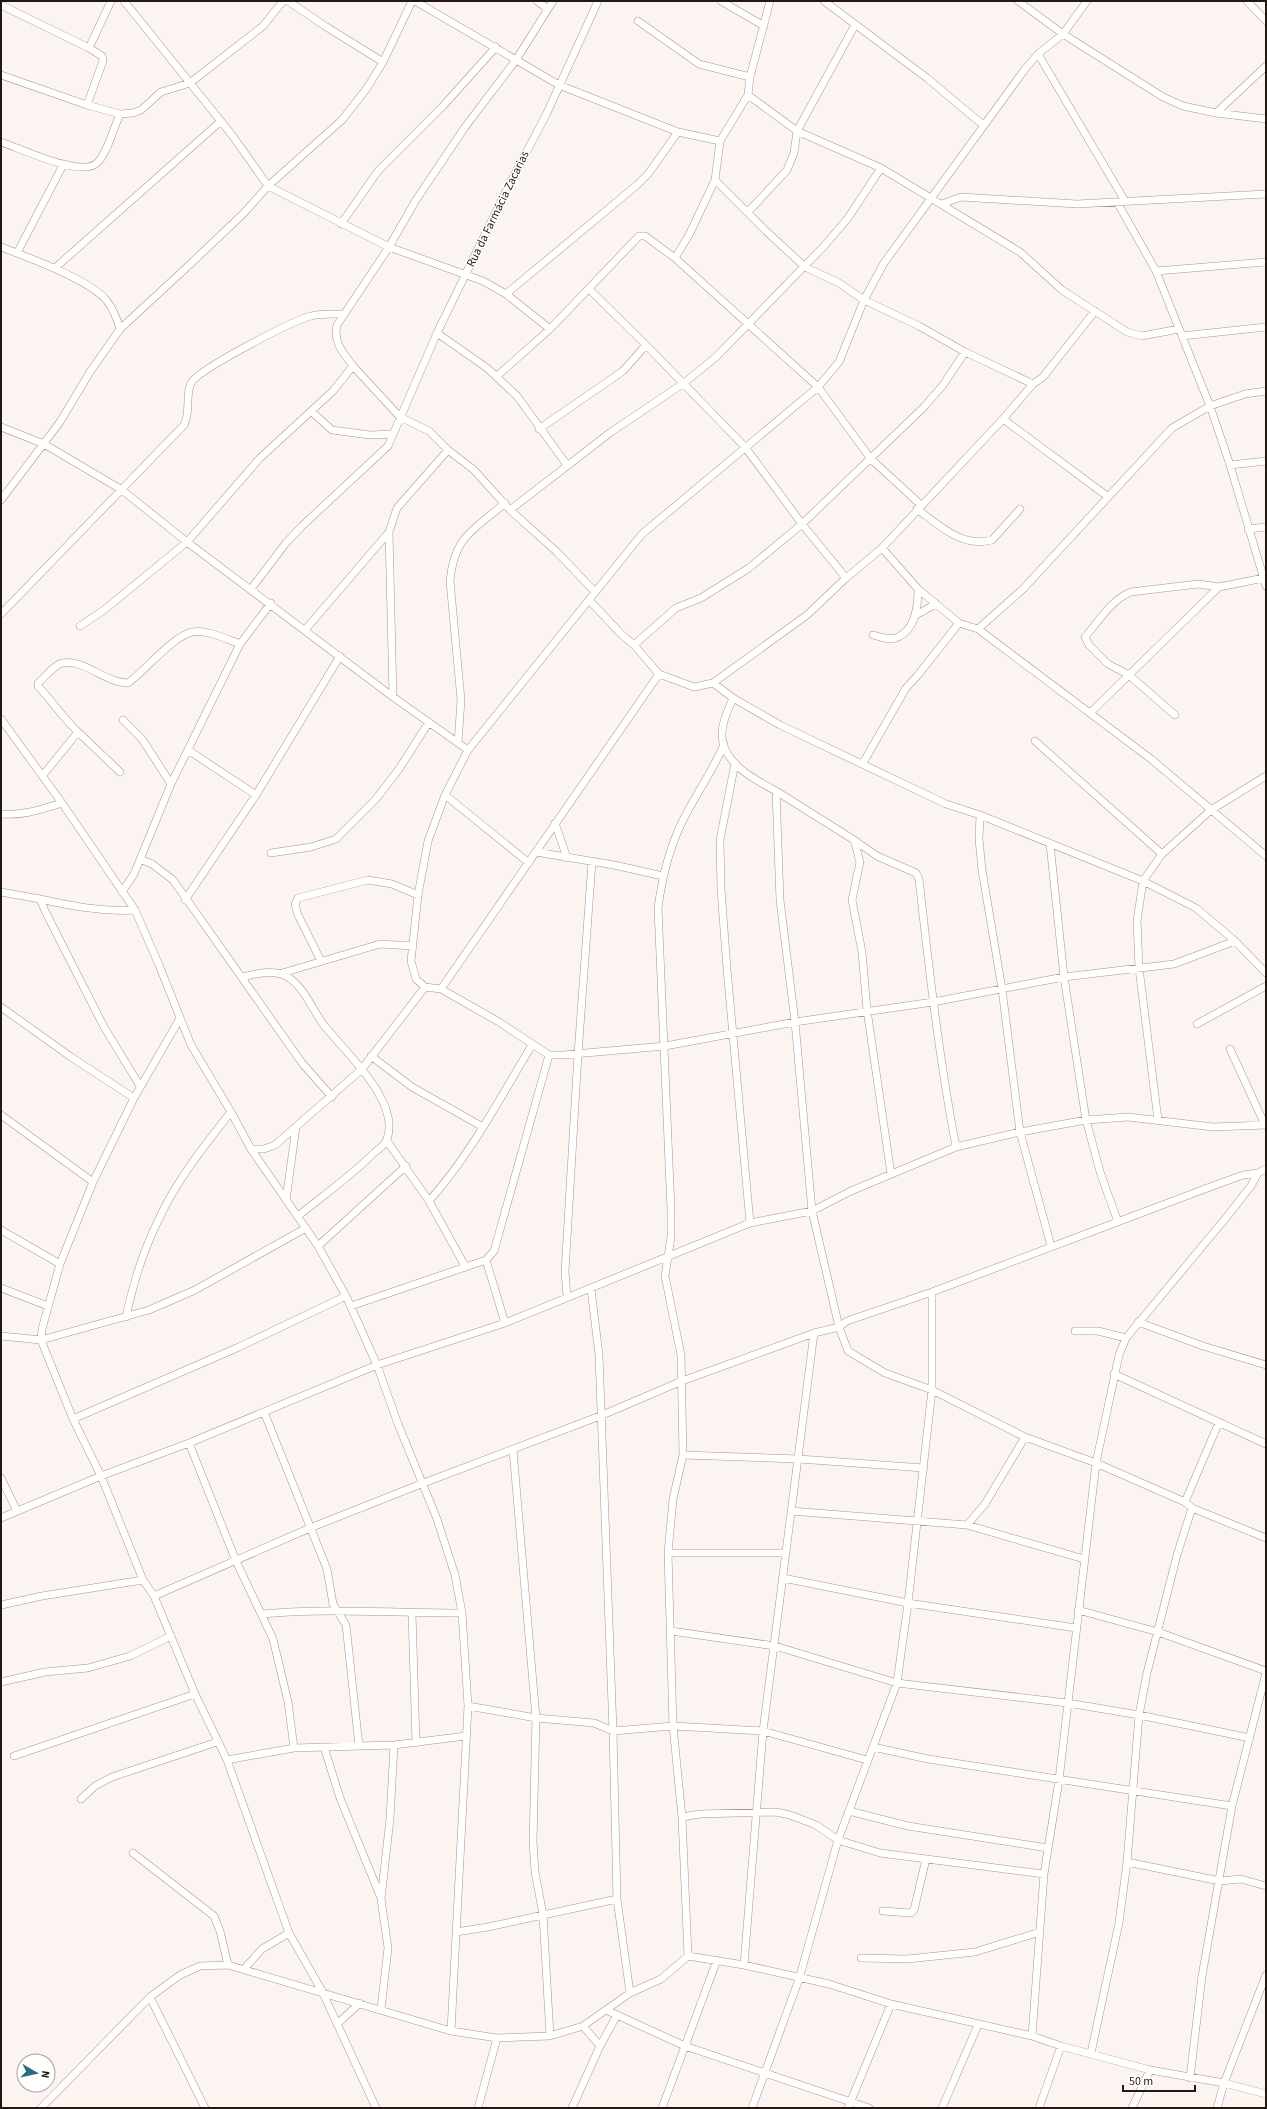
<svg xmlns="http://www.w3.org/2000/svg" width="1267" height="2109" font-family="'Source Sans 3',sans-serif">
  <rect width="100%" height="100%" fill="#fbf4f1"/>
  <g fill="none" stroke-linecap="round" stroke-linejoin="round">
    <g stroke="#b39383" stroke-width="8">
      <path id="street" d="M124,1L232,135L268,186L389,247L483,281L506,294L550,329
        M288,1L325,26L383,62
        M415,1L559,85L678,132L720,141
        M537,1L548,9
        M721,1L764,26
        M770,1L750,77L748,95L720,141L715,180L689,235L675,258L818,387L871,459L921,505
        M824,1L927,78L983,125
        M1018,1L1063,34L1163,97L1183,106L1216,113L1266,119
        M1087,1L1063,34L1038,54L1025,69L884,263L864,300L839,362L818,387L642,534L468,750L445,795L428,841L418,895L411,961L416,979L425,987L441,989L499,1022L549,1055H563L665,1046L795,1022L933,1002L1064,977L1174,964L1235,941
        M1247,1L1266,21
        M1,5L89,48L102,56L103,61L87,105
        M638,21L699,64L750,77
        M89,48L111,1
        M1038,54L1125,201
        M1,75L87,105L120,114L133,113L141,110L161,92L190,83L263,26L283,1
        M748,95L797,131L881,168L1020,252L1062,290L1127,332L1142,336L1179,329
        M1216,113L1266,66
        M1,142C20,148 81,178 97,163C107,154 114,127 120,114
        M715,180L766,231L805,267L839,283L864,300L919,326L965,352L1033,384
        M1117,202L1156,271L1210,406L1230,465L1266,586
        M942,204L961,197L1077,204L1266,194
        M748,212L787,170L794,153L797,131L855,25
        M341,224L378,171L443,106L496,47
        M1,247C27,257 91,280 107,301C114,310 117,319 120,329
        M17,253L63,165
        M55,268L221,121
        M1156,271L1266,262
        M589,289L646,345L745,447L802,524L846,578
        M506,294L637,185L648,174L678,132
        M437,333L487,368L517,396L567,465
        M1182,336L1266,327
        M353,366L400,417L429,431L448,450L474,470L510,510L557,552L595,592
        M497,376L550,329L639,236H645L675,258
        M312,412L332,430L370,435L393,434
        M1003,419L1107,496
        M1,427L44,444L122,490L187,542L393,697L468,750
        M539,429L623,371L646,345
        M1230,465L1266,461
        M1,500L60,422L90,372L120,329L185,269L243,214L268,186L342,120L367,88L383,62L412,1
        M917,509C940,526 962,548 992,540L1020,509
        M510,510L611,432L684,383L716,357L825,245L848,218L881,168
        M1248,529L1266,527
        M389,532L393,697
        M882,548L918,589L959,623L978,629L1151,759L1266,856
        M251,589L286,543L302,526L388,446L437,333L509,185L546,115L598,1
        M590,601L621,634L634,645L659,674L694,687L713,683L733,698L780,725L946,804L980,815L1143,881L1196,908L1235,941L1266,973
        M1,614L184,425C191,412 185,396 191,383C199,369 292,321 311,316C321,313 333,314 344,314
        M916,615L936,604
        M80,626L104,610L187,542L260,458L333,391L353,366C343,352 333,343 337,325L389,247L416,200L465,127L516,60L553,1
        M978,629L1023,589L1172,428L1210,406L1245,394L1266,391
        M305,630L389,532L397,508L448,450
        M873,635C880,637 891,641 898,637C916,629 918,606 918,589
        M634,645L676,608L701,598L749,568L802,524L924,407L943,385L965,352
        M713,683L807,615L846,578L882,548L1003,419L1033,384L1043,377L1095,311
        M733,698C729,708 722,721 722,733C721,762 753,779 776,791L780,900L795,1022L812,1211L839,1327L848,1351L885,1373L932,1390L1025,1437L1096,1463L1185,1502L1192,1508L1266,1538
        M1090,713L1219,587L1264,578
        M1175,715L1129,675L1108,664L1089,645L1085,637C1098,622 1112,599 1131,592L1198,584L1219,587
        M1,719L62,803L135,910L159,965L191,1045L231,1112L251,1149L318,1246L346,1296L377,1365L398,1424L437,1519L455,1575L462,1613L468,1706L451,2031
        M123,720L142,739L171,784
        M78,732L120,772
        M1035,741L1162,854
        M458,743L461,700L450,581C454,536 474,530 505,503
        M188,750L256,795
        M735,763L720,840L721,889L727,969L750,1223
        M863,763L906,688L918,675L959,623
        M43,775L78,732C63,718 52,701 38,686V683C45,677 54,665 62,663C85,659 105,683 128,683C145,671 173,636 192,632C206,629 226,639 240,644
        M776,791L854,840
        M445,795L529,863
        M1,814C23,816 42,809 62,803
        M980,815L979,839L982,870L1002,989L1020,1132L1051,1246
        M555,823L567,858
        M1050,844L1064,977L1086,1120L1101,1175L1118,1222
        M536,852L614,865L663,876
        M271,853L311,847L336,839L376,799L399,769L429,722
        M140,859L152,864L173,880L302,1063L332,1097
        M1,892L40,899
        M122,892L134,874L171,784L240,644L271,603
        M185,900L256,795L340,656
        M135,910C102,912 72,906 40,899L45,911L104,1027L140,1086
        M321,961L298,915L295,904L298,898L368,880L392,884L418,895
        M279,974L380,944L413,946
        M242,977C256,974 273,969 286,976C304,986 312,1009 323,1024C344,1051 401,1101 387,1139C386,1144 379,1149 375,1152C351,1176 324,1195 298,1216
        M441,989L659,674
        M1,1007L71,1057L134,1098
        M179,1020L134,1098L93,1182L60,1264L42,1329L41,1340L73,1419L101,1476L143,1580L154,1596L195,1694L227,1760L289,1933L322,1991L376,2108
        M1197,1024L1266,986
        M1230,1049L1265,1125
        M371,1056L412,1087L483,1127
        M1,1115L93,1182
        M1158,1120L1139,968L1137,921L1143,881L1162,854L1211,810L1266,776
        M387,1141L429,1201L465,1266
        M251,1149H264L275,1145L362,1069L425,987
        M891,1174L867,1010L862,952L852,900L860,862L854,840L877,856L916,873L919,879C929,969 939,1058 956,1147
        M286,1200L296,1127
        M429,1201C471,1154 500,1098 532,1045
        M1,1230L60,1264
        M318,1246L406,1166
        M1,1288L48,1306
        M591,1289L599,1355L613,1731L617,1899L630,1993
        M567,1297L565,1272L578,1054L592,862
        M351,1306L486,1260
        M126,1317C133,1284 143,1251 158,1221C176,1181 204,1146 231,1112
        M1138,1322L1203,1346L1266,1365
        M505,1323L486,1260L494,1251L549,1055
        M1075,1331H1098L1126,1338
        M1,1336L41,1340L149,1310L195,1290L306,1228
        M1114,1374L1266,1444
        M264,1412L327,1569L333,1604L346,1625L359,1746
        M73,1419L239,1347L346,1296
        M189,1443L236,1561L273,1639L288,1702L294,1748
        M513,1450L536,1718L533,1842L535,1872L543,1915L550,2036
        M683,1455L799,1459L924,1468
        M1,1478L17,1511
        M1185,1502L1219,1422
        M791,1511L967,1525L1084,1559
        M1,1518L101,1476L189,1443L377,1365L505,1323L750,1223L812,1211L851,1191L956,1147L1020,1132L1086,1120L1128,1117L1213,1127L1266,1125
        M967,1525L985,1504L1025,1437
        M668,1553H785
        M783,1578L908,1603L1076,1628
        M154,1596L310,1528L421,1484L600,1416L682,1381L814,1333L839,1327L847,1321L932,1292L1210,1187L1243,1175L1258,1173
        M1,1605L42,1596L143,1580
        M1078,1610L1158,1632L1266,1671
        M412,1613L416,1743
        M262,1614C328,1608 395,1613 462,1613
        M671,1631L775,1646L897,1683L1068,1703L1139,1715L1250,1738
        M1,1682L45,1672L88,1668L130,1656L171,1636
        M468,1706L536,1718L594,1723L613,1731L673,1726L763,1731L867,1760
        M324,1747L340,1798L381,1898
        M873,1747L928,1759L1232,1806
        M14,1756L195,1694
        M227,1760L294,1748L394,1745L466,1736
        M81,1799L95,1786L112,1777L217,1742
        M849,1811L908,1826L1048,1848
        M682,1817L700,1814L776,1812L790,1815L816,1825L838,1840L880,1853L1044,1874
        M133,1853L214,1916L220,1931L228,1965
        M1127,1862L1220,1881L1241,1879L1266,1886
        M883,1911L911,1913L914,1910L926,1859
        M456,1932L488,1927L617,1899
        M688,1956L682,1817L673,1726L668,1553L673,1499L683,1455L681,1355L665,1276L671,1237V1210L658,908C662,878 669,848 683,820C696,795 712,771 724,745
        M861,1958L907,1959L975,1952L1040,1932
        M744,1965L763,1731L814,1333
        M244,1969L262,1949L289,1933
        M150,1997L205,2108
        M381,2009L388,1948L381,1899L390,1819L394,1745
        M606,2010L685,2046L869,2108
        M337,2024L360,2003
        M583,2026L600,2046
        M1032,2036L1044,1874L1059,1780L1096,1463L1119,1355L1126,1338L1225,1219L1251,1186L1258,1173L1266,1169
        M1091,2053L1119,1923L1127,1862L1139,1715L1147,1673L1177,1555L1192,1508
        M1190,2078L1202,1976L1232,1806L1266,1673
        M41,2108L150,1997L180,1975L200,1966L228,1965L451,2031L497,2038L550,2036L583,2026L630,1993L661,1979L688,1956L744,1965L829,1984L891,2004L1032,2036L1061,2046L1150,2070L1224,2083L1266,2094
        M478,2108L497,2038
        M572,2108L600,2046L617,2015
        M662,2108L717,1960
        M752,2108L799,1979L838,1840L897,1683L908,1603L932,1390V1292
        M848,2108L891,2004
        M942,2108L978,2025
        M1039,2108L1061,2046
        M1132,2108L1150,2070
        M1217,2108L1224,2083L1266,1975"/>
    </g>
    <use href="#street" stroke="#fff" stroke-width="7"/>
  </g>
  <g text-anchor="middle" dominant-baseline="central" stroke-width="3" stroke-linejoin="round" paint-order="stroke">
    <g font-size="12" fill="#241812" stroke="#fff">
      <text transform="translate(498 209) rotate(-64)">Rua da Farmácia Zacarias</text>
    </g>
  </g>
  <rect width="1267" height="2109" fill="none" stroke="#241812" stroke-width="4"/>
  <g transform="translate(36 2073) rotate(99)"><circle r="19" fill="#ffffff" stroke="#a7a3a0"/>
  <path d="M0-3L7 15L0 10L-7 15Z" fill="#2d6980"/>
  <text y="-6" font-size="11" font-weight="bold" text-anchor="middle" fill="#241812">N</text>
  </g>
  <path d="M1123 2085v6h72v-6" fill="none" stroke="#241812" stroke-width="2"/>
  <text x="1129" y="2085" font-size="12" fill="#241812" stroke="#ffffff" stroke-width="3" paint-order="stroke">50 m</text>
</svg>
